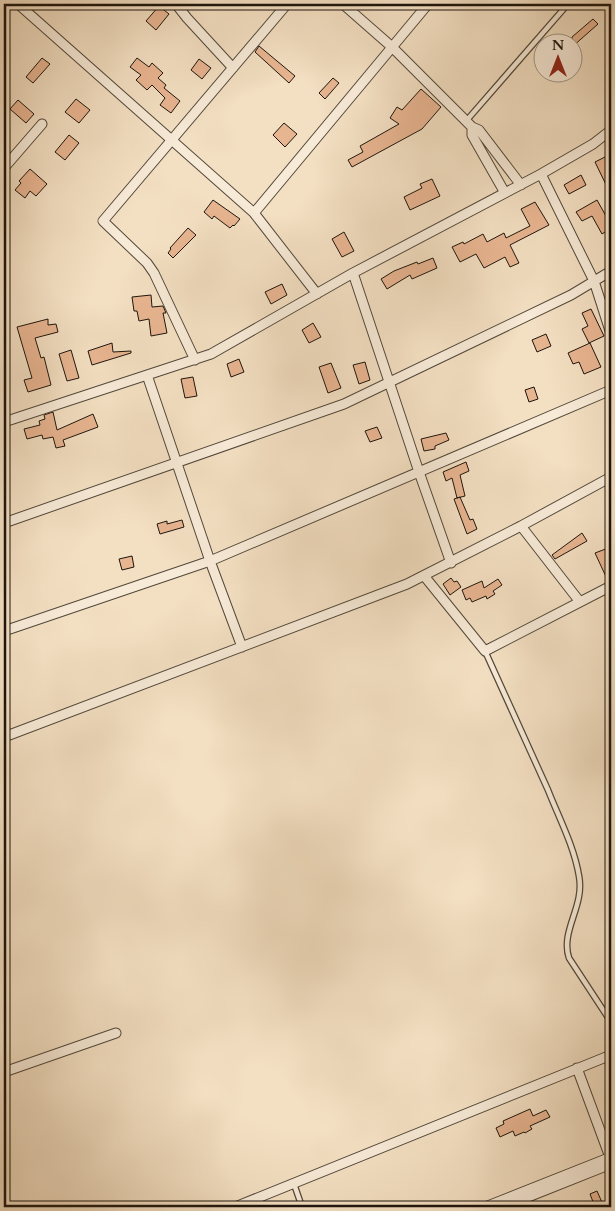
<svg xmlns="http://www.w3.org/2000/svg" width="615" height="1211" font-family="Cardo,serif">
  <rect width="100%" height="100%" fill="#f3dfc2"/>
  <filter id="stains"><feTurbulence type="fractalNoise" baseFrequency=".004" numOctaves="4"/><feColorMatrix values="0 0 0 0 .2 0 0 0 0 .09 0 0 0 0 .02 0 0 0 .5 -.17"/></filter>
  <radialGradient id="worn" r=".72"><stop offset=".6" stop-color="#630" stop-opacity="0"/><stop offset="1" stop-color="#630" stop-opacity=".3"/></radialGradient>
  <path fill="#e8b591" stroke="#1d150d" d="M159,6L169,14L156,30L146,21Z
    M593,19L598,24L572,47V37Z
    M259,46L295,76L289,83L255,52Z
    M42,58L50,64L33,83L26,77Z
    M137,58L149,67L152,63L163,73L158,78L166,85L164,88L180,101L171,113L160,105L165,98L152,85L147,90L136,80L141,75L130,67Z
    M199,59L211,68L202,79L191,70Z
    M333,78L339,83L325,99L319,93Z
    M421,89L441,107L422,129L352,167L348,160L363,152L360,146L399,124L390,118L397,107L402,110Z
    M76,99L90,110L79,123L65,112Z
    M18,100L34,114L26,123L10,109Z
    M284,123L297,134L285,147L273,135Z
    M69,135L79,143L65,160L55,152Z
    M611,154V195L595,162Z
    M30,169L47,184L36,196L30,191L25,198L15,190L21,183L19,181Z
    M581,175L586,185L569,194L564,185Z
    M432,179L440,196L410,210L404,197L422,188L420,184Z
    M213,200L240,219L234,226L233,225L230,228L214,216L212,219L204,212Z
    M597,200L611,225V228L602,234L592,216L582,221L576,212Z
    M535,202L549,225L510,245L519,263L510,267L505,257L484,268L476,254L460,262L452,247L463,242L464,244L483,234L487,242L504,233L506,238L530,226L521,209Z
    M188,228L196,235L173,258L168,253L171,249L170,248Z
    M344,232L354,251L342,257L332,239Z
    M433,258L437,268L412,279L410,275L387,289L381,279L394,271L417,262L418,264Z
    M282,284L287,295L271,304L265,292Z
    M151,295L152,307L163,306L166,313H163L167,333L151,336L149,319L139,321L137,311H134L132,297Z
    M591,309L604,336L589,343L582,329L588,326L582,313Z
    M48,319V325L56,324L58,332L35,338L41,358L44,357L51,385L28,392L24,380L32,378L17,327Z
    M313,323L321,337L309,343L302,330Z
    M546,334L551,346L537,352L532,340Z
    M112,343L113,352L131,351V353L92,365L88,351Z
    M590,343L601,367L584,374L579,362L573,364L568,353Z
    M71,350L79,378L67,381L59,354Z
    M239,359L244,372L231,377L227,364Z
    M365,362L370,380L359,384L353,365Z
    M331,363L341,388L328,393L319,367Z
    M193,377L197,396L185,398L181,379Z
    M534,387L538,399L529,402L525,390Z
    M53,412L57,430L93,414L98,427L63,440L65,446L56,448L53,437L43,439L42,435L27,439L24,429L40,425L39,421L45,419L44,415Z
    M377,427L382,438L370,442L365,431Z
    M446,433L449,440L435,446V449L424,451L421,439Z
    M466,462L469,471L460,475L465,496L457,498L452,478L446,481L443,472Z
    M460,497L470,520L473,519L477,529L467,534L454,499Z
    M182,520L184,527L160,534L157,524L167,521V524Z
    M582,533L587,541L555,559L552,555Z
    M611,547V580L608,581L595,553Z
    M132,556L134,567L122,570L119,559Z
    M451,578L454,582L457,581L461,587L450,595L443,584Z
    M498,579L502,585L493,591L495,594L487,599L486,596L472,602L470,598L466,600L462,590L482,581L484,588Z
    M530,1109L533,1116L546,1110L550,1117L530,1126L532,1129L525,1133L524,1132L515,1136L513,1131L500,1137L496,1128L504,1124L503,1121Z
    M597,1191L604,1207H595L590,1194Z"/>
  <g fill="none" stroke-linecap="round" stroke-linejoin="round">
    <g stroke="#52483a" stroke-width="7">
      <path id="service" d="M467,120L568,4
        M485,651C506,697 527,744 548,790C559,818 574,846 579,876C585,906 560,931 569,958L611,1022
        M294,1184L302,1207"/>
    </g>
    <g stroke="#52483a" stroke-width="11">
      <path id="minor" d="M18,4L254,213L317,294
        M176,4L187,18L233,68
        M343,4L392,47L472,127
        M4,168L42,124
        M541,174L594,281L611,334
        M505,193L472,135V127L479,130L521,185
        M254,213L428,4
        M353,273L419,472L451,563
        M195,360L154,273L147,263L103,221L287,4
        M147,375L210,561L242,647
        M4,422L211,354L353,273L541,174L593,144L611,130
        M4,523L344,404L571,295L611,271
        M521,526L580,602
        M425,577L485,651L611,586
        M4,631L210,561L611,390
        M4,737L407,584L521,526L611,477
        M577,1068L611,1160
        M4,1072L116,1033
        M235,1207L611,1055
        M485,1207L611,1157
        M503,1207L611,1164"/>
    </g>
    <use href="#service" stroke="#f7ead7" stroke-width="4.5"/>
    <use href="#minor" stroke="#f7ead7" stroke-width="9"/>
  </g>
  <rect width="615" height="1211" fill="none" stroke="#f3dfc2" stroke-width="20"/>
  <rect x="5" y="5" width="605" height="1201" fill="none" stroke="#1d150d" stroke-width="2.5"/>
  <rect x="10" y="10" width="595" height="1191" fill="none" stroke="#1d150d"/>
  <g transform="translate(558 58)"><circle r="24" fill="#f7ead7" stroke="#a09586"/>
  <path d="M0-4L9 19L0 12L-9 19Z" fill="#8f2418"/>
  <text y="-8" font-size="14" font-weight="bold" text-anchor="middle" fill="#1d150d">N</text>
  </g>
  <rect width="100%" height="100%" filter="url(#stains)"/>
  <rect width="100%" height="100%" fill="url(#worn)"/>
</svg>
